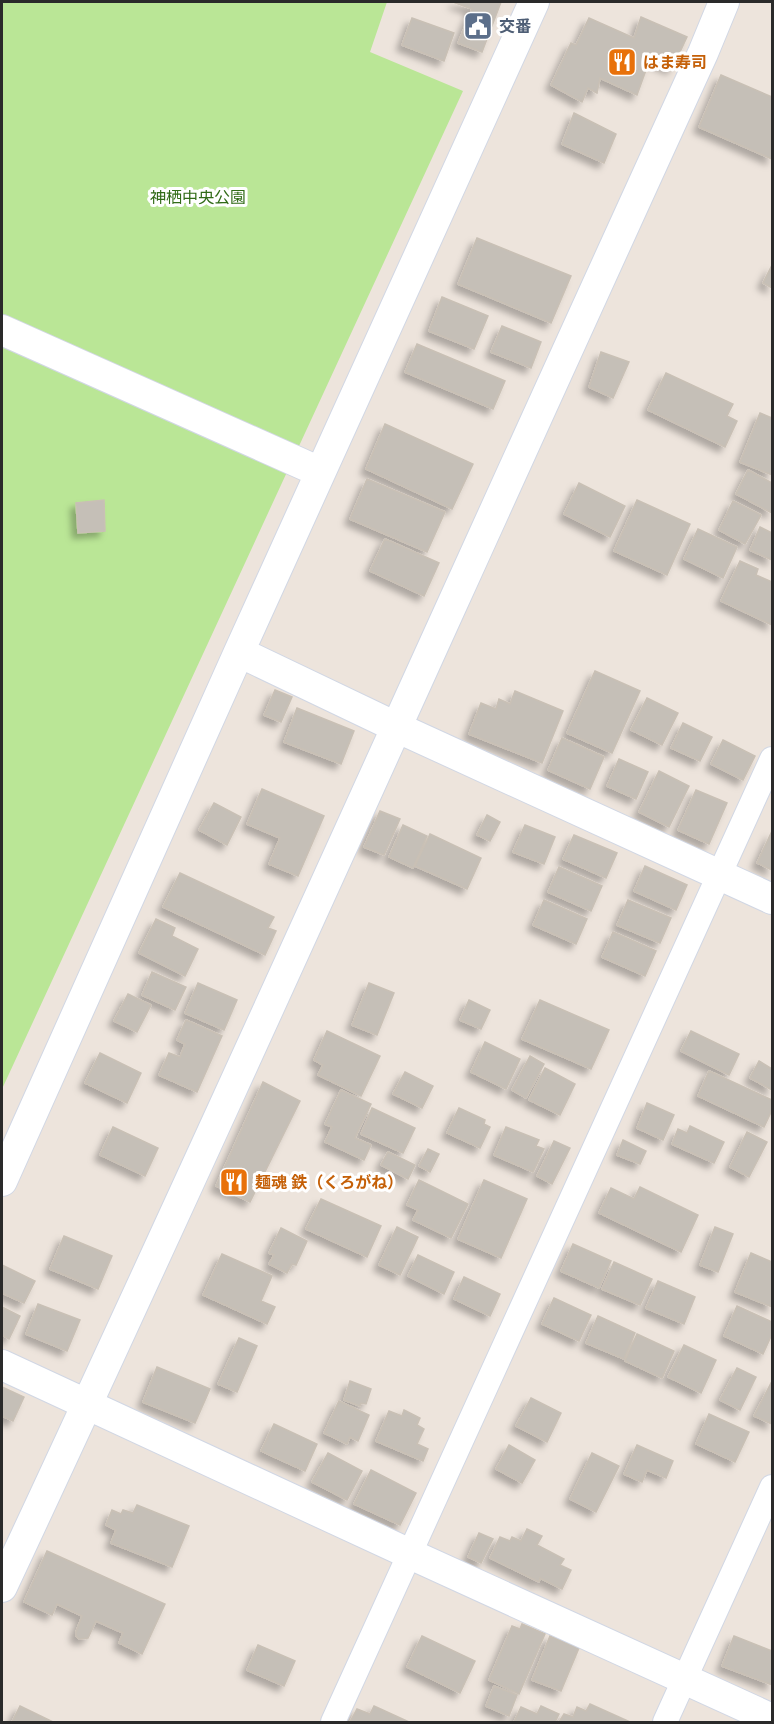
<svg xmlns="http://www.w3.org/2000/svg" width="774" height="1724" font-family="'Noto Sans','Noto Sans JP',sans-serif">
  <defs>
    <filter id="shadow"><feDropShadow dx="-5.5" dy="5.5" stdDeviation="3" flood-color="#0004"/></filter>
  </defs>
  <rect width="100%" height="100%" fill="#ede4dc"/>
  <path fill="#bae696" d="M2,2H387L370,52L463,91L2,1089Z"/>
  <path fill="#c5bfb7" stroke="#c9c0b5" stroke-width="1.5" filter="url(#shadow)" d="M453,2H501L482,52L458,43L472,9Z
    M641,17L687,37L672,69L650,59L637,95L600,78L597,93L588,88L582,102L551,85L571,43L576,45L589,18L634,38Z
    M412,18L454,33L444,61L402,45Z
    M721,75L772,97V159L699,127Z
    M574,113L616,134L604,163L562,144Z
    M477,238L571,276L551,323L458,284Z
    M772,265V288L763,283Z
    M442,297L488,316L474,349L429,331Z
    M502,326L541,342L531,368L491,352Z
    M417,344L505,381L493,409L405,372Z
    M601,352L629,362L613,398L589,387Z
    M666,373L733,404L727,416L737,421L725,447L648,410Z
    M760,413L772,418V475L740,462Z
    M385,424L473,464L452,509L366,469Z
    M748,470L772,483V513L736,494Z
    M367,479L445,512L427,552L350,519Z
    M579,483L625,506L610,537L564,514Z
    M104,500L105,531L78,533L76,503Z
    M637,500L690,524L667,575L614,551Z
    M733,501L761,515L745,544L719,530Z
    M760,527L772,533V560L750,550Z
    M698,529L737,547L723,578L684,559Z
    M385,539L439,563L424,596L370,571Z
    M740,561L758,569L756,575L772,582V625L721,601Z
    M595,671L640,691L612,753L567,733Z
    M275,690L292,697L281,722L264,715Z
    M515,691L563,711L542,763L469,734L481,703L496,709L499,699L510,704Z
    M647,698L678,713L662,745L631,730Z
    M297,708L354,731L341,764L284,742Z
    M683,723L712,737L700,761L671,748Z
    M562,738L604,757L590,789L548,770Z
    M723,740L755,756L743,780L711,764Z
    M619,759L648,772L636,799L607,786Z
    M659,771L689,786L669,827L639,812Z
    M262,789L324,816L298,876L269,864L280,838L247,824Z
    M696,790L727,803L709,844L678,830Z
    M214,803L241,817L227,845L199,830Z
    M380,811L400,819L384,855L364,847Z
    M487,815L500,822L490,841L477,835Z
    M403,825L427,836L413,868L389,857Z
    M525,825L555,837L544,864L513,852Z
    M772,831V870L757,863Z
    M430,834L481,858L467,889L415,866Z
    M574,835L617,853L606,878L563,859Z
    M645,866L687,885L676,910L634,891Z
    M559,867L602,886L591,911L548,892Z
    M180,873L274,917L268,928L276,931L265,955L163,907Z
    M544,900L587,919L576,944L533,925Z
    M628,900L671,918L660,943L617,925Z
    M156,919L175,928L172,936L198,949L185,976L139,953Z
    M613,932L656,951L645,976L602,957Z
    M152,972L186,987L175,1010L142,995Z
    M198,983L237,1000L224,1030L185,1013Z
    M369,983L394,993L377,1035L352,1025Z
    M128,994L151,1005L137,1032L114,1021Z
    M469,1000L490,1010L481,1029L460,1020Z
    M540,1000L609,1030L591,1069L522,1039Z
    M186,1020L222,1036L197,1092L159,1075L169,1053L180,1057L185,1044L177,1040Z
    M327,1031L380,1056L361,1096L318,1075L323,1065L314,1060Z
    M691,1031L739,1054L729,1075L681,1051Z
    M485,1042L520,1059L506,1089L471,1072Z
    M100,1053L141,1073L127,1103L85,1083Z
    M530,1056L544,1064L526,1098L512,1090Z
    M759,1061L772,1069V1090L750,1078Z
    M545,1068L575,1084L560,1115L529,1100Z
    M709,1071L772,1100V1110L764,1127L698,1096Z
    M405,1072L433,1086L422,1108L393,1094Z
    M263,1082L300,1101L250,1202L216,1186Z
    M341,1090L371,1104L355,1138L371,1145L364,1160L325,1142L332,1127L325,1124Z
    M647,1103L674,1115L663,1140L637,1128Z
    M372,1108L415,1128L403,1153L361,1134Z
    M459,1108L485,1120L484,1124L490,1127L480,1148L447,1133Z
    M690,1126L724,1142L714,1163L672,1144L678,1129L687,1133Z
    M113,1127L158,1148L145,1176L100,1155Z
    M506,1127L539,1140L536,1146L544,1149L533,1172L494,1155Z
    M747,1132L767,1142L749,1177L730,1167Z
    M623,1140L646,1151L640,1164L617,1155Z
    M554,1141L570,1148L552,1184L537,1176Z
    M428,1149L439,1154L430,1172L419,1166Z
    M388,1152L415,1165L408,1179L381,1165Z
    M419,1180L468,1204L451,1238L413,1220L418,1210L407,1205Z
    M484,1180L527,1199L501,1258L458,1239Z
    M640,1187L698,1215L681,1252L599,1213L611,1188L634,1199Z
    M321,1199L381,1226L367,1257L306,1229Z
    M397,1227L418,1237L400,1275L379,1265Z
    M715,1227L733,1234L718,1272L700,1265Z
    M281,1228L307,1241L296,1265L292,1264L287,1273L269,1264L274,1255L269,1253Z
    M64,1236L112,1256L98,1289L50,1269Z
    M573,1244L611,1261L599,1288L561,1271Z
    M751,1253L772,1262V1307L735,1292Z
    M222,1254L272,1276L261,1301L275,1307L267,1324L203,1295Z
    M418,1255L454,1272L444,1294L408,1276Z
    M614,1262L652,1279L640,1305L602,1289Z
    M2,1265L35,1281L24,1303L2,1293Z
    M464,1277L500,1294L490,1316L454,1299Z
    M658,1281L695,1297L684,1324L646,1308Z
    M554,1298L591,1315L579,1341L542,1324Z
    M38,1304L80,1320L67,1351L26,1334Z
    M737,1306L772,1322V1334L763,1354L724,1336Z
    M2,1307L20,1316L9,1339L2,1335Z
    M598,1316L635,1333L624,1359L586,1343Z
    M637,1334L674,1351L662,1378L625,1361Z
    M239,1338L257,1346L237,1392L218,1384Z
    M684,1345L716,1360L701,1393L668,1377Z
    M157,1367L210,1389L195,1423L143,1402Z
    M737,1368L756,1377L740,1410L720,1400Z
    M350,1381L371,1389L366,1404L361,1403L360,1406L344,1400Z
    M771,1383L772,1384V1424L754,1416Z
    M2,1387L24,1397L13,1421L2,1416Z
    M531,1398L561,1413L547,1442L516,1426Z
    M339,1401L369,1415L358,1441L350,1437L347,1444L324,1433Z
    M404,1410L420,1418L417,1425L424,1429L417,1444L428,1449L423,1461L376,1441L389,1411L402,1416Z
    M709,1414L749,1432L735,1462L696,1444Z
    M274,1424L317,1444L305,1471L261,1451Z
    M509,1445L535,1460L522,1483L496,1469Z
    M637,1445L673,1461L666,1478L647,1470L642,1482L624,1474Z
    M328,1453L362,1471L347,1500L312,1482Z
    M592,1453L619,1466L596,1512L570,1499Z
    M371,1470L416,1493L400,1525L354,1504Z
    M137,1505L189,1526L172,1567L111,1543L116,1530L106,1525L112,1510L121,1514L123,1510L133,1513Z
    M527,1529L542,1536L537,1545L564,1559L560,1565L571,1570L562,1589L540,1578L539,1582L490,1558L500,1537L510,1541L512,1537L521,1541Z
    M479,1533L493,1539L481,1563L468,1557Z
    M47,1551L165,1604L142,1654L119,1643L123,1633L96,1621L88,1638L79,1639L76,1636V1632L82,1616L57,1604L52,1615L24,1602Z
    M522,1624L545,1634L519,1694L489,1680L512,1626L520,1629Z
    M422,1636L475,1661L460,1693L407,1667Z
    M550,1636L579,1648L561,1691L532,1680Z
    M734,1636L772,1651V1685L722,1666Z
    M258,1645L295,1661L284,1686L247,1670Z
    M494,1686L517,1695L509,1716L486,1706Z
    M590,1704L630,1722H559L564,1714L573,1717L577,1707L586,1711Z
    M20,1706L53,1722H12Z
    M374,1706L409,1722H350L357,1709L370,1714Z
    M541,1706L559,1714L555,1722H514L521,1707L537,1714Z"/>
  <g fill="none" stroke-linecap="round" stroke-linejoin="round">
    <g stroke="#d1d7e4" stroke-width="26">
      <path id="minor" d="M333,1722L772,759
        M665,1722L772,1487"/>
    </g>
    <g stroke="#d1d7e4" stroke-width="32">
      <path id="tertiary" d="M2,330L320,472
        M239,652L396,727L772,899
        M2,1181L239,652L534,2
        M2,1365L410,1554L772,1719
        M2,1587C240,1078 469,564 703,53L724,2"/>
    </g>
    <use href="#minor" stroke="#fff" stroke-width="24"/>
    <use href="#tertiary" stroke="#fff" stroke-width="30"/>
  </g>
  <defs>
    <g id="civic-square" transform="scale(1.5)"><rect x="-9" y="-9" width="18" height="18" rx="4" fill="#5c6f8a" stroke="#fff"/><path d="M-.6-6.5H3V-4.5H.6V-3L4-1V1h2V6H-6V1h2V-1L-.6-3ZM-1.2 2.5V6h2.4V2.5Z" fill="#fff"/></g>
    <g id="restaurant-square" transform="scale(1.5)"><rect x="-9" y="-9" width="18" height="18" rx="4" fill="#e8710a" stroke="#fff"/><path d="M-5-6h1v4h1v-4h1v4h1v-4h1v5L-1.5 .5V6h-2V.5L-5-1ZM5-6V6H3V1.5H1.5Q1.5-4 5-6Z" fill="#fff"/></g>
  </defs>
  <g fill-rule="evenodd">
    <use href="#civic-square" x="478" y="26"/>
    <use href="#restaurant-square" x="622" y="62"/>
    <use href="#restaurant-square" x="234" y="1182"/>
  </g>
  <g text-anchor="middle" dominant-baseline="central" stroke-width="6" stroke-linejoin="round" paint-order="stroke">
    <g font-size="16" font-weight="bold" fill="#4e5e75" stroke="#fff" text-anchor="start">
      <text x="499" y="26">交番</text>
    </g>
    <g font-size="16" font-weight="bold" fill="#c56008" stroke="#fff" text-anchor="start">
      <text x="643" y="62">はま寿司</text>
      <text x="255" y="1182">麺魂 鉄（くろがね）</text>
    </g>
    <g font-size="16" fill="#316b17" stroke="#fff">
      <text x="198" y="197">神栖中央公園</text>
    </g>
  </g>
  <rect width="774" height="1724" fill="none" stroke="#2a2a2a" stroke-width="6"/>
</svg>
